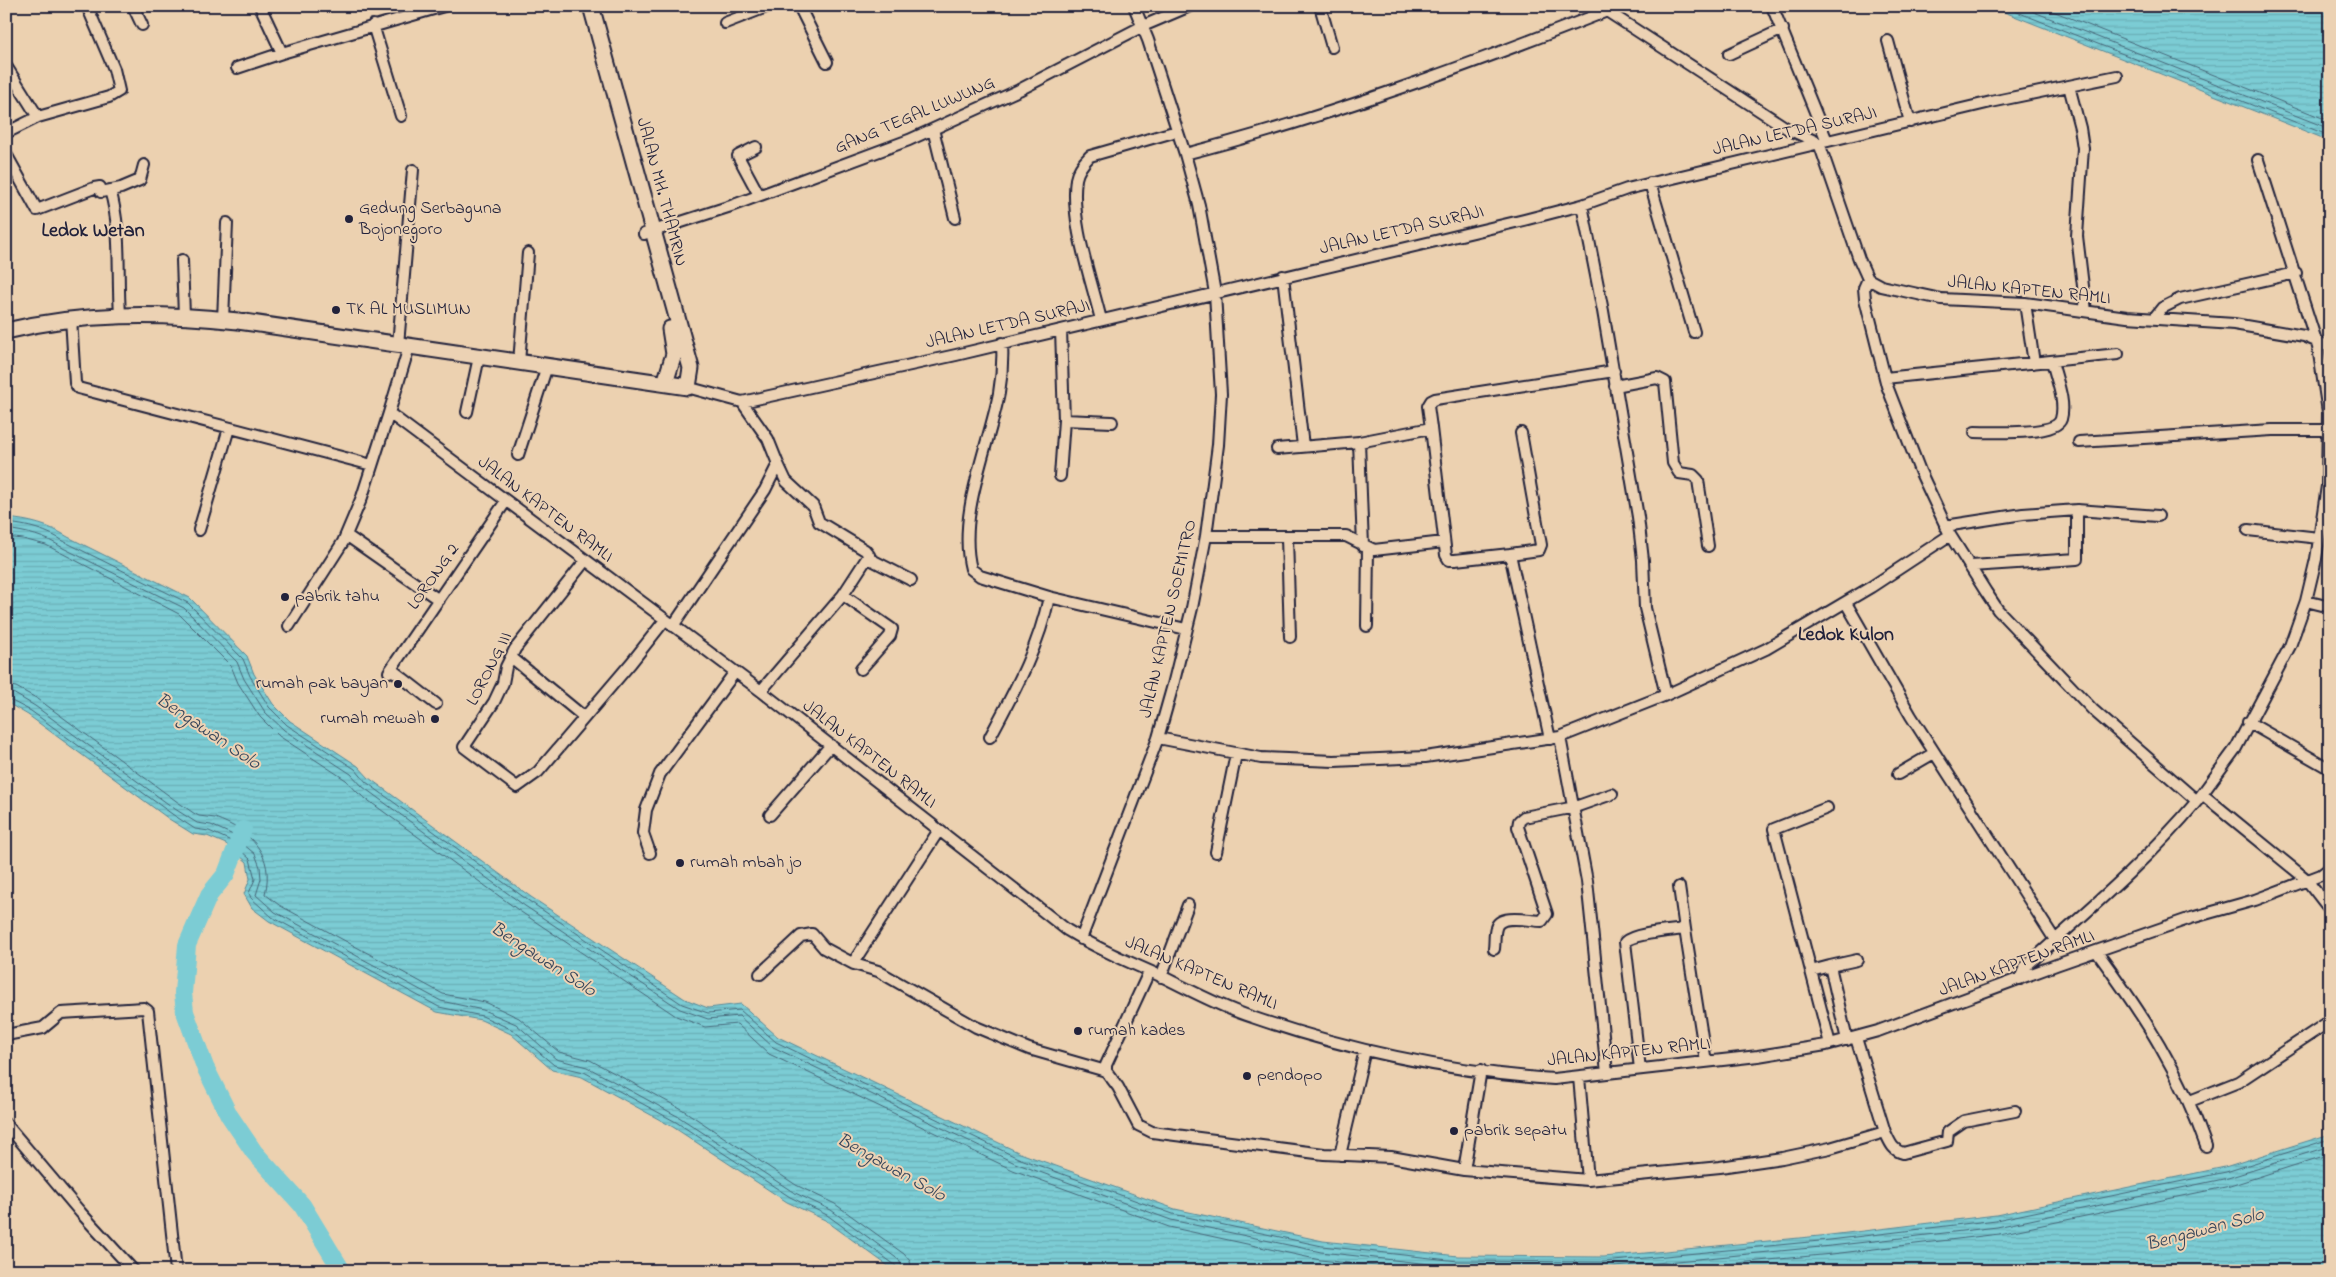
<svg xmlns="http://www.w3.org/2000/svg" width="2336" height="1277" font-family="'Indie Flower',sans-serif">
  <defs>
    <pattern id="water-rules" width="6" height="5" patternUnits="userSpaceOnUse" patternTransform="scale(1.25)"><rect width="6" height="5" fill="#7bccd4"/><path d="M0 2.5h6" fill="none" stroke="#6aafb7"/></pattern>
  </defs>
  <rect width="100%" height="100%" fill="#ecd1b0"/>
  <filter id="ink" filterUnits="userSpaceOnUse"><feTurbulence type="fractalNoise" baseFrequency=".02" numOctaves="2"/><feDisplacementMap in="SourceGraphic" scale="10" xChannelSelector="R" yChannelSelector="G"/><feConvolveMatrix kernelMatrix="1 2 1 2 8 2 1 2 1" color-interpolation-filters="sRGB"/></filter>
  <g filter="url(#ink)">
    <path fill="url(#water-rules)" stroke="#578897" d="M1989,6H2330V141Z
      M6,518C29,520 49,525 68,537L190,598L247,656L254,674L273,704L290,721L358,766L369,778L531,897L685,999L708,1008L741,1004L778,1037L1020,1153L1175,1209L1323,1241L1458,1256L1604,1257L1830,1235L1996,1215L2225,1167L2330,1134V1271H895L825,1220L787,1202L673,1127L582,1077L552,1070L511,1034L481,1020L437,1012L269,921L252,908L244,894L250,879L247,862L226,844L207,836L193,834L169,819L28,715L6,702Z"/>
    <g fill="none" stroke-linecap="round" stroke-linejoin="round">
      <path stroke="#466678" stroke-width="1" d="M2002,6L2330,136
        M2019,6L2330,129
        M2040,6L2330,121
        M6,523C28,525 47,530 65,542L188,603L243,659L250,676L269,707L287,725L355,769L366,782L529,901L682,1004L708,1013L740,1010L776,1042L1018,1158L1173,1214L1322,1246L1458,1261L1604,1262L1830,1240L1996,1220L2226,1172L2330,1139
        M6,529C27,532 45,536 63,548L184,608L237,662L244,679L265,712L284,730L351,774L363,787L525,906L680,1009L708,1019L739,1016L773,1047L1015,1163L1171,1220L1321,1252L1457,1267L1605,1268L1831,1246L1997,1227L2228,1178L2330,1146
        M6,537L23,539L46,545L179,614L231,666L238,683L260,717L279,736L346,780L358,793L521,912L676,1016L705,1027L737,1024L769,1054L1013,1170L1169,1227L1320,1260L1423,1271
        M6,685L16,687L38,699L179,803C186,807 192,813 199,816C204,817 210,817 215,818C251,831 275,855 265,894L279,905L443,994L485,1002L519,1018L559,1052L590,1060L683,1110L796,1185L835,1204L904,1254L910,1261L912,1271
        M6,692L13,693L35,706L175,809L197,823L211,825L231,834L255,854L260,867L261,879L256,895L275,912L441,1001L483,1010L516,1024L556,1059L587,1067L679,1117L793,1192L831,1210L899,1260L904,1271
        M6,698L31,711L172,814L195,829L209,831L229,840L250,859L255,879L249,893L251,898L272,917L439,1007L482,1016L513,1030L554,1065L584,1072L676,1122L790,1197L827,1215L895,1265L898,1271
        M1653,1271L1832,1254L1999,1234L2230,1186L2330,1154"/>
      <path stroke="#7bccd4" stroke-width="18" d="M243,830L226,874L209,895L187,945L183,993L185,1012L205,1067L229,1115L254,1152L302,1205L342,1271"/>
      <g stroke="#22223b" stroke-width="14">
        <path id="street" d="M133,6L142,25
          M260,6L282,53L444,6
          M799,6L827,62
          M1320,6L1332,47
          M1599,6L1788,129L1819,143L1859,259L1868,279L1881,286L1941,299L2025,303L2127,317L2234,324L2304,336L2330,347
          M1772,6L1827,141
          M725,23L769,6
          M373,25L401,116
          M1888,41L1910,122
          M1729,54L1783,29
          M6,66L38,117
          M237,68L282,53
          M2069,86L2080,128L2083,148L2077,236L2086,311
          M933,129L955,218
          M6,133L38,117L109,97L119,91L114,69L87,6
          M756,147L738,156L759,195
          M6,154L37,210L94,188L100,187L101,192L121,188L140,180L144,165
          M1185,154C1329,117 1469,65 1607,11
          M1650,183L1694,332
          M110,190C122,230 117,273 120,314
          M1582,205L1603,311L1638,517L1643,560L1645,608L1666,695
          M644,234L731,206L909,140L1019,90L1143,26L1190,6
          M182,260L184,316
          M1283,276L1303,446
          M1868,279L1864,288L1865,299L1887,386L1920,471L1950,535L1986,592L1998,610L2093,710L2197,801C2145,863 2085,913 2025,967L2020,979
          M2025,303L2034,363
          M71,318L75,383L78,388L372,465
          M2154,318L2162,308L2180,299L2296,273
          M223,320L227,223
          M1101,320C1091,278 1070,222 1076,179C1078,169 1084,162 1090,156L1177,131
          M1061,330L1064,420L1112,422
          M1002,343C1003,360 1002,376 999,393C989,446 957,515 971,569L980,576L1049,597L1186,629
          M398,345L413,170
          M409,347L389,413L761,691L1067,930C1098,949 1131,963 1163,977C1190,990 1217,1005 1246,1015C1344,1049 1450,1072 1554,1079L1758,1056L1826,1045L1878,1031L2056,965L2191,918L2255,900L2321,875L2330,868
          M519,362L528,253
          M1885,378L2118,354
          M1615,386L1657,378L1665,382L1673,463L1679,473L1693,475L1698,480L1708,546
          M694,389L742,402L765,397L956,355L1524,220L1582,205L1627,189L1991,102L2117,76
          M467,412L479,357
          M1431,428L1446,555L1449,560H1455L1510,554L1550,739
          M1975,432C1990,432 2056,436 2061,419C2066,401 2056,379 2052,361
          M1359,442L1363,546
          M2079,442L2272,430H2330
          M1277,449L1359,442L1431,428L1428,406L1431,401L1435,399L1614,371
          M518,455L547,366
          M1060,476L1064,420
          M1945,526L2023,514L2077,510L2158,516
          M199,530L229,428
          M2248,530L2319,538
          M346,535L439,600
          M1206,536H1346L1374,550L1444,542
          M1287,537L1290,637
          M1510,554L1539,550L1541,545L1521,433
          M868,558L911,580
          M585,561L515,649L506,667L503,683L494,702L464,747L517,787L538,772L631,663L665,620
          M1971,566L2077,559V510
          M843,595L892,629L890,636L861,669
          M2306,601L2330,607
          M1846,603L1911,716L2055,940
          M289,626L343,542L362,497L389,413
          M673,626L765,490L778,464L768,439L742,402
          M1367,626L1368,548
          M511,657L584,717
          M391,669L436,704
          M389,672L506,501
          M761,691L843,595L869,555L865,550L819,522L813,506L786,481L778,464
          M2248,722L2330,769
          M990,737C1014,692 1039,647 1049,597
          M1560,737L1587,881L1607,1073
          M1158,738L1261,758L1334,761L1425,757L1560,737L1666,695L1766,649L1871,587L1950,535
          M1898,774L1934,753
          M2202,794L2306,879L2330,910
          M2197,801L2236,748L2290,646L2306,601L2316,559L2327,486L2328,412L2318,347L2258,160
          M770,815L831,745
          M1216,852L1236,754
          M650,853L643,833L646,810L660,774L735,672
          M1685,929L1706,1062
          M1081,939L1158,738L1173,685L1192,608L1206,536L1218,445L1221,394L1215,293L1199,205L1185,154L1148,40L1134,6
          M1494,949C1495,942 1494,934 1496,928C1499,913 1531,921 1542,921L1547,914L1518,827L1519,821L1524,817L1575,807L1612,794
          M2097,952C2144,1016 2180,1071 2206,1146
          M853,963L939,830
          M1830,966L1857,960
          M1811,971L1774,829L1827,808
          M1149,972L1106,1065V1071L1118,1087L1138,1125L1152,1132L1324,1154L1391,1157L1464,1170L1588,1180L1720,1167L1782,1158L1830,1148L1885,1132
          M760,974L801,936L812,934L824,948L835,954L854,964L878,971L976,1027L1029,1049L1106,1071
          M1161,977L1188,905
          M6,1035L43,1028L61,1013L144,1008L148,1011L176,1271
          M1856,1038L1885,1132C1890,1142 1892,1150 1903,1153L1947,1141L1948,1132L1964,1121L2015,1111
          M1830,1044L1811,971L1830,966L1847,1040
          M1640,1069L1625,942C1634,933 1671,931 1685,929L1679,887
          M1579,1077L1588,1180
          M2190,1101L2238,1082L2330,1021
          M6,1124L81,1213L134,1271
          M1340,1155L1365,1050
          M1464,1170L1481,1070"/>
      </g>
      <g stroke="#22223b" stroke-width="19">
        <path id="primary" d="M6,331C84,312 159,313 238,321L688,387L691,368L591,6
          M665,383L674,354L670,329"/>
      </g>
      <use href="#street" stroke="#ecd2b4" stroke-width="10"/>
      <use href="#primary" stroke="#ecd2b4" stroke-width="15"/>
    </g>
  </g>
  <g fill="#22223b" stroke="#ecd2b4" stroke-width="2">
    <circle cx="349" cy="219" r="5"/>
    <circle cx="336" cy="310" r="5"/>
    <circle cx="285" cy="597" r="5"/>
    <circle cx="398" cy="684" r="5"/>
    <circle cx="435" cy="719" r="5"/>
    <circle cx="680" cy="863" r="5"/>
    <circle cx="1078" cy="1031" r="5"/>
    <circle cx="1247" cy="1076" r="5"/>
    <circle cx="1454" cy="1131" r="5"/>
  </g>
  <g text-anchor="middle" dominant-baseline="central" stroke-width="4" stroke-linejoin="round" paint-order="stroke">
    <g font-size="18" fill="#22223b" stroke="#ecd2b4">
      <text transform="translate(915 116) rotate(-23)">GANG TEGAL LUWUNG</text>
      <text transform="translate(1795 132) rotate(-13)">JALAN LETDA SURAJI</text>
      <text transform="translate(661 192) rotate(75)">JALAN MH. THAMRIN</text>
      <text transform="translate(1402 231) rotate(-13)">JALAN LETDA SURAJI</text>
      <text transform="translate(2029 291) rotate(6)">JALAN KAPTEN RAMLI</text>
      <text transform="translate(1008 325) rotate(-13)">JALAN LETDA SURAJI</text>
      <text transform="translate(545 510) rotate(37)">JALAN KAPTEN RAMLI</text>
      <text transform="translate(434 577) rotate(-55)">LORONG 2</text>
      <text transform="translate(1169 619) rotate(-77)">JALAN KAPTEN SOEMITRO</text>
      <text transform="translate(490 669) rotate(-63)">LORONG III</text>
      <text transform="translate(869 755) rotate(38)">JALAN KAPTEN RAMLI</text>
      <text transform="translate(2017 964) rotate(-20)">JALAN KAPTEN RAMLI</text>
      <text transform="translate(1201 974) rotate(23)">JALAN KAPTEN RAMLI</text>
      <text transform="translate(1629 1053) rotate(-6)">JALAN KAPTEN RAMLI</text>
    </g>
    <g font-size="18" fill="#22223b" stroke="#ecd2b4" text-anchor="start">
      <text x="359" y="209">Gedung Serbaguna<tspan x="359" dy="21">Bojonegoro</tspan></text>
      <text x="346" y="310">TK AL MUSLIMUN</text>
      <text x="295" y="597">pabrik tahu</text>
      <text x="388" y="684" text-anchor="end">rumah pak bayan</text>
      <text x="425" y="719" text-anchor="end">rumah mewah</text>
      <text x="690" y="863">rumah mbah jo</text>
      <text x="1088" y="1031">rumah kades</text>
      <text x="1257" y="1076">pendopo</text>
      <text x="1464" y="1131">pabrik sepatu</text>
    </g>
    <g font-size="19" font-style="italic" fill="#34445a" stroke="#ecd2b4">
      <text transform="translate(208 732) rotate(34)">Bengawan Solo</text>
      <text transform="translate(543 960) rotate(33)">Bengawan Solo</text>
      <text transform="translate(891 1168) rotate(29)">Bengawan Solo</text>
      <text transform="translate(2205 1230) rotate(-15)">Bengawan Solo</text>
    </g>
    <g font-size="20" font-weight="bold" fill="#22223b" stroke="#ecd2b4">
      <text x="93" y="231">Ledok Wetan</text>
      <text x="1846" y="635">Ledok Kulon</text>
    </g>
  </g>
  <rect width="2336" height="1277" fill="none" stroke="#ecd2b4" stroke-width="25"/>
  <rect x="12" y="12" width="2311" height="1252" fill="none" stroke="#22223b" stroke-width="2" filter="url(#ink)"/>
</svg>
